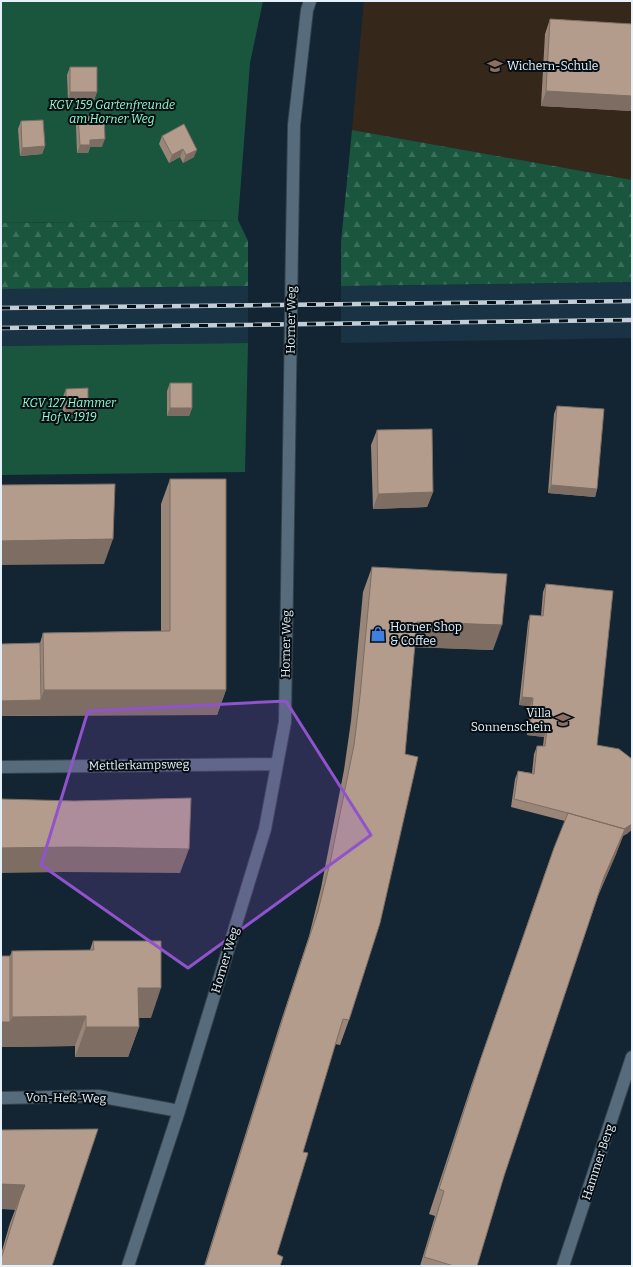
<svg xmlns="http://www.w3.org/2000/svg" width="633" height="1267" font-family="Bitter,serif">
  <defs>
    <pattern id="forest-firs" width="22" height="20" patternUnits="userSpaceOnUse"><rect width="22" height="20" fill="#1a563e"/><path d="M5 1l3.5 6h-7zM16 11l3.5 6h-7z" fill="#3b6f5b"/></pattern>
  </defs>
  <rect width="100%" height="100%" fill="#132533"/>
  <path fill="#193244" d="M632,282V338L341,343V286Z
    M248,286V343L1,346V289Z"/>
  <path fill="#36271b" d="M364,1H632V180L352,130Z"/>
  <path fill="url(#forest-firs)" d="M352,130L632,180V282L341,286V242Z
    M238,220L248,241V286L1,289V223Z"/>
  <path fill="#1a563e" d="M1,1H263L250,63L238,220L1,223Z
    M248,343L245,472L1,475V346Z"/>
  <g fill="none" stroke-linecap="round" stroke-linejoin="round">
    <g stroke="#32404b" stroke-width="14">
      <path id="street" d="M292,242L294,125L307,10L310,1
        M1,767L277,764
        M1,1098L98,1096L179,1111
        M128,1266L179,1111L265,829L285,722L290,384
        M563,1266L632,1057"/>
    </g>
    <use href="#street" stroke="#566b7b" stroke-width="12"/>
    <g stroke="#c1ced8" stroke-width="4.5">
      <path id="rail" d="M1,308L632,301
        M1,328L632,320"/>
    </g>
    <use href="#rail" stroke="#060e13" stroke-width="3" stroke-dasharray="9" stroke-linecap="butt"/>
    <g stroke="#32404b" stroke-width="14" stroke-linecap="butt">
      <path id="street-bridge" d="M290,384L292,242"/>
    </g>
    <use href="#street-bridge" stroke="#566b7b" stroke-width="12"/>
  </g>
  <path fill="#9a8678" d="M550,19L632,24V111L541,106L545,34Z
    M70,67L97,92L94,100H68L67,75Z
    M78,117L102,147H90L88,153H77L76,125Z
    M21,121L45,146L42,154L20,156L18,129Z
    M184,124L194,157L183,163L180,157L169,163L159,144L162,136Z
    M170,383L192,408L189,416H167V391Z
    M66,389L88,408L85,415L63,416V397Z
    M557,406L597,489L595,497L548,493L554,414Z
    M377,430L433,492L427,507L373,509L371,445Z
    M170,479L226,690L217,715L1,716V644L40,643L43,633L161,631V504Z
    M372,567L493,650L414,647L349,1020L340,1045L335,1044L303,1152L277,1254L280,1266H204L279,1027L309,936L321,888L344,770L351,721L363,592Z
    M546,584L597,745L628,833L623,836L616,854L598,896L504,1176L477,1266H420L435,1216L429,1214L471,1086L545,873L554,848L565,821L511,807L515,779L518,771L532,773L534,754L537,746H543L544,737L527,735L530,706L519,705L528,622L530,615L541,616L543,592Z
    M93,941L151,1018H139V1027L128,1057H75V1046L1,1047L10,956L12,951L90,950Z
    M1,1130L52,1266H1V1254L10,1223L15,1210Z"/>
  <path fill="#7d6d62" d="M546,91L632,96V111L541,106Z
    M70,92H97L94,100H68Z
    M105,139L102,147H90L88,153H77L80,145L90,140Z
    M45,146L42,154L20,156L22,148Z
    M183,149L180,157L169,163L172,155Z
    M197,150L194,157L183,163L186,155Z
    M66,408H88L85,415L63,416Z
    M170,408H192L189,416H167Z
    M551,485L597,489L595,497L548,493Z
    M433,492L427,507L373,509L378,494Z
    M113,539L104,564L1,565V541Z
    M417,622L502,625L493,650L408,647Z
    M44,690H226L217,715H35Z
    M522,697L533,698L530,706L519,705Z
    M41,700L35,715L1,716V701Z
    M530,727L547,729L544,737L527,735Z
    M632,824V830L628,833L623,836L616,854L595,902L618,832Z
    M74,847L189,849L180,873L65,872L1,873V848Z
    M138,988H161L151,1018H128Z
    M86,1016L75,1046L1,1047V1022H10L12,1017Z
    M86,1027H139L128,1057H75Z
    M1,1184L25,1185L15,1210L1,1209Z"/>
  <path fill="#b39c8c" stroke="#7d6d62" d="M550,19L632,24V96L546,91Z
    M70,67H97V92H70Z
    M104,116L105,139L90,140V145H80L78,117Z
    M43,120L45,146L22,148L21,121Z
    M184,124L197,150L186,155L183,149L172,155L162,136Z
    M170,383H192V408H170Z
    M88,388V408H66V389Z
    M557,406L604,409L597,489L551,485Z
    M432,429L433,492L378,494L377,430Z
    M170,479H226V690H44L43,633L170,631Z
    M115,484L113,539L1,541V485Z
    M372,567L507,574L502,625L417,622L405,754L418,757L380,923L349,1020L343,1019L303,1152L308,1153L277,1254L283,1257L280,1266H205L288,1002L318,911L330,863L354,745L360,696Z
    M546,584L613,591L597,745L619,749L632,759V824L624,829L568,813L514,799L518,771L534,774L537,746H545L547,729L530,727L533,698L522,697L530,615L543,616Z
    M40,643L41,700L1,701V644Z
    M191,798L189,849L74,847L1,848V799L74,801Z
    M568,813L625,829L604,877L504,1176L477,1266H454L424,1257L444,1191L439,1189L480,1061L554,848Z
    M93,941H161V988H138L139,1027H86V1016L12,1017V951L94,950Z
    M1,956H10V1022H1Z
    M98,1129L52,1266H1V1259L20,1198L25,1185L1,1184V1130Z"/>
  <path fill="#9053cb" fill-opacity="0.2" stroke="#9053cb" stroke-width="3" stroke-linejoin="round" d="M286,701L371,835L188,968L41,865L88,711Z"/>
  <defs>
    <g id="school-bare" transform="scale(1.2)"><path d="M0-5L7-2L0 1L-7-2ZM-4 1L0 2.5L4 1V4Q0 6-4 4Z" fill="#8d6e63" stroke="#060e13" stroke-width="2.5" paint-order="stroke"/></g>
    <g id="shop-bare" transform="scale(1.2)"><path d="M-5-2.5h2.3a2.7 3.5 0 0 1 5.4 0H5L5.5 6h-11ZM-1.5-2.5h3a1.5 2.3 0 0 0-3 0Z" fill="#3f7fe0" stroke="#060e13" stroke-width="2.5" paint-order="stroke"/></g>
  </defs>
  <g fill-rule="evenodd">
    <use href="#school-bare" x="495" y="66"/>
    <use href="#shop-bare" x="378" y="634"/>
    <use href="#school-bare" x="563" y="720"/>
  </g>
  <g text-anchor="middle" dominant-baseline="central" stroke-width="4" stroke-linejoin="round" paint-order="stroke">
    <g font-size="12" fill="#e5f1fa" stroke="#060e13" text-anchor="start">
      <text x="507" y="66">Wichern-Schule</text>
      <text x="390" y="627">Horner Shop<tspan x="390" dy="14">&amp; Coffee</tspan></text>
      <text x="551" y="713" text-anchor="end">Villa<tspan x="551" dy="14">Sonnenschein</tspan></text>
    </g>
    <g font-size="12" font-style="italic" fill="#91fdcb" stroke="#060e13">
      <text x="112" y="105">KGV 159 Gartenfreunde<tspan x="112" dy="14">am Horner Weg</tspan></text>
      <text x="69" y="403">KGV 127 Hammer<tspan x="69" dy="14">Hof v. 1919</tspan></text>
    </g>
    <g font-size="12" fill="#e5f1fa" stroke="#060e13">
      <text transform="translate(291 320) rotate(-89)">Horner Weg</text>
      <text transform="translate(286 644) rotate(-89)">Horner Weg</text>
      <text transform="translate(139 765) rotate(-1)">Mettlerkampsweg</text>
      <text transform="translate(225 960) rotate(-73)">Horner Weg</text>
      <text transform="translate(66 1098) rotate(1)">Von-Heß-Weg</text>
      <text transform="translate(598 1162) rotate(-72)">Hammer Berg</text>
    </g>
  </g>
  <rect width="633" height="1267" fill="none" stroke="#e5f1fa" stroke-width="4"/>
</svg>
